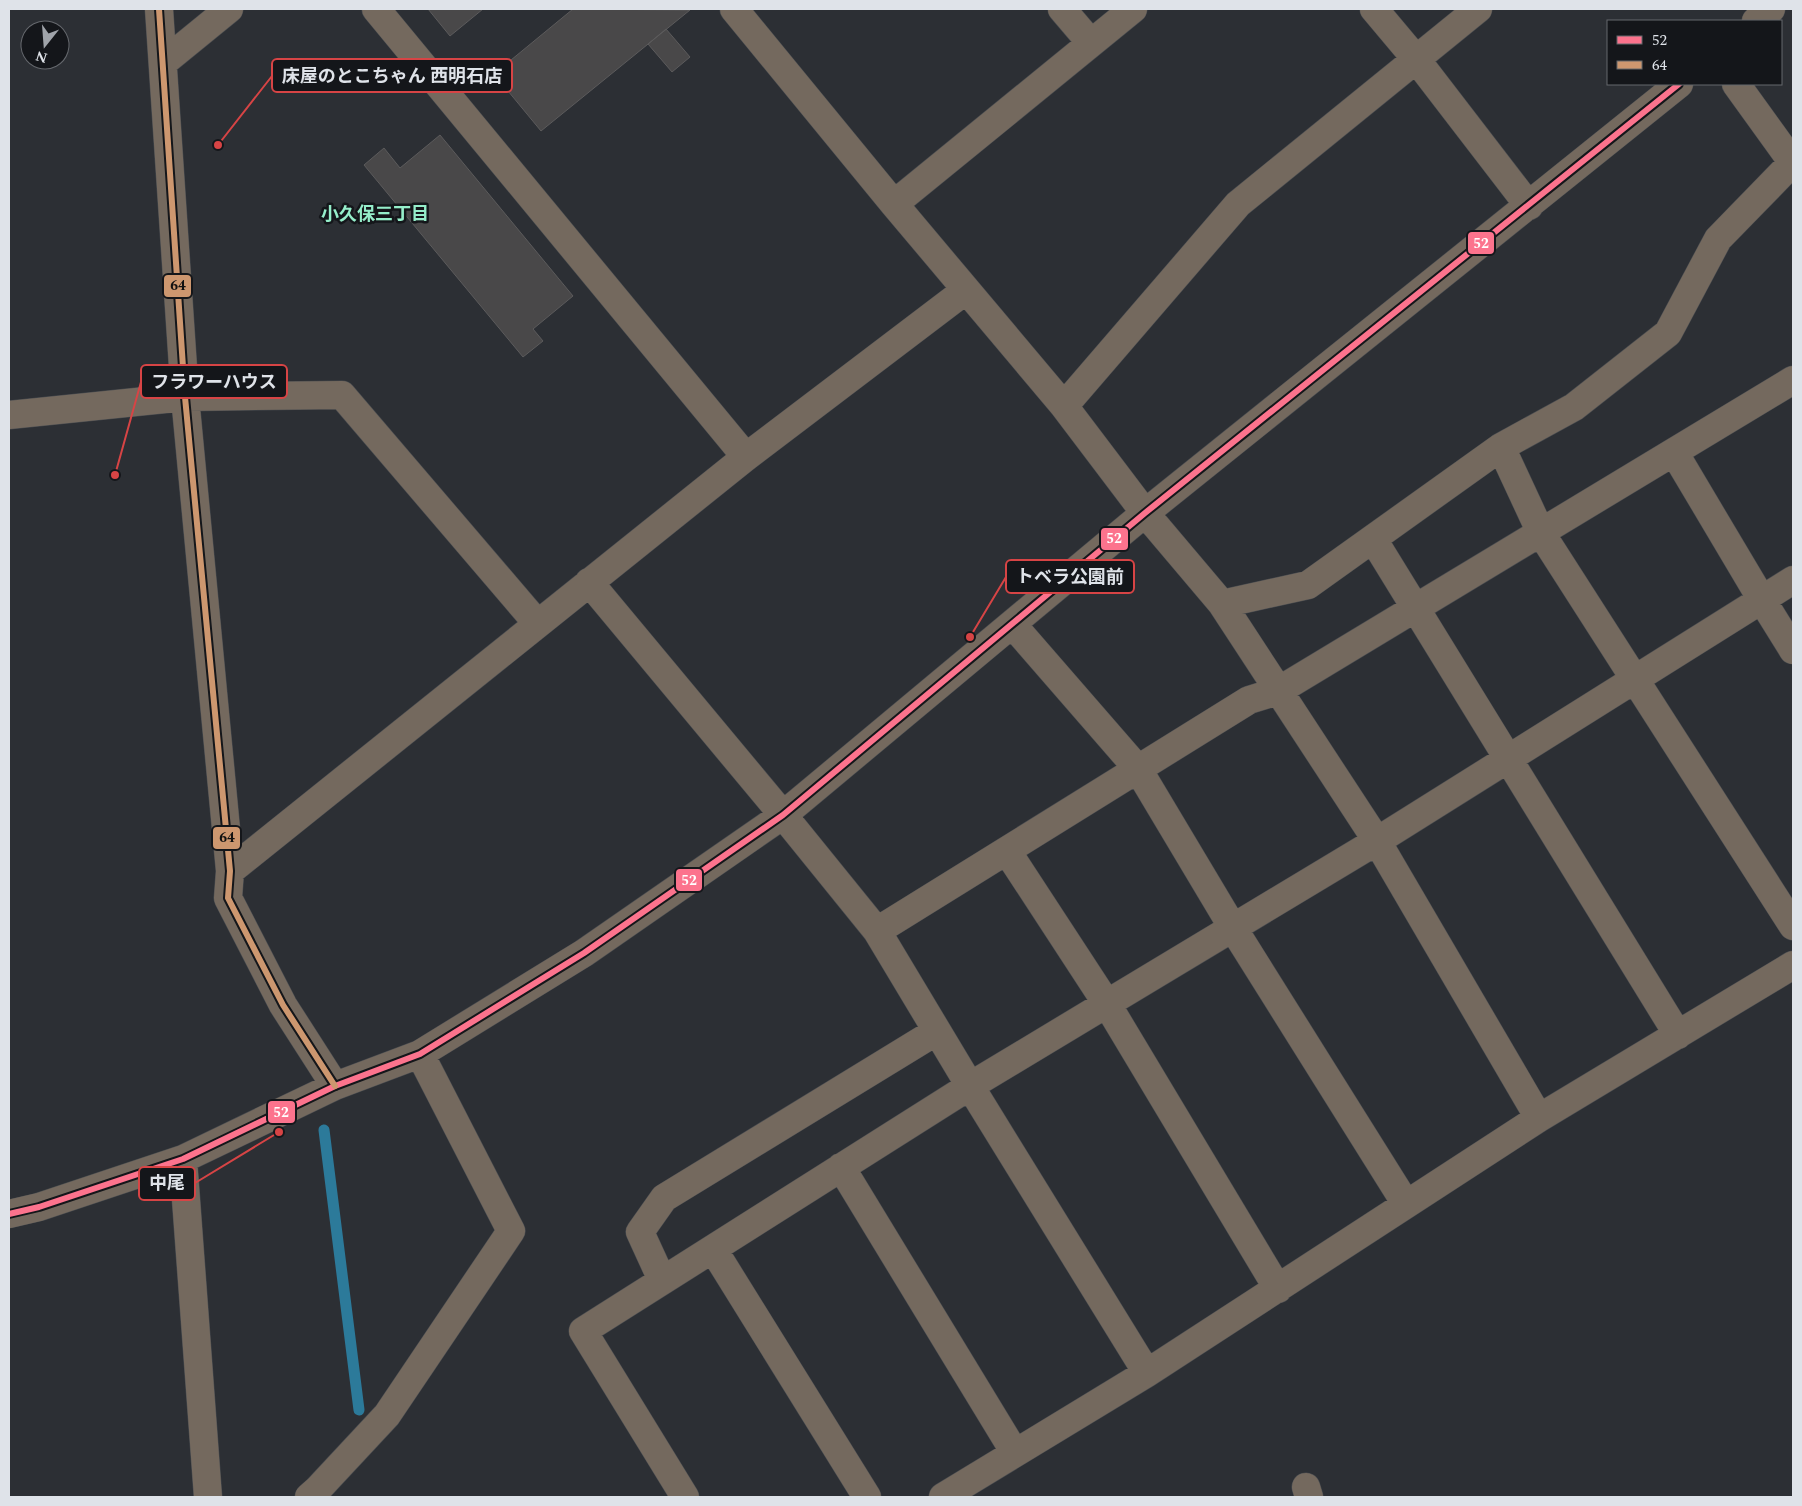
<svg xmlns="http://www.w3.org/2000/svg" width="1802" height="1506" font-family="Spectral,'Noto Sans JP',serif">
  <rect width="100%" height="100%" fill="#2c2f34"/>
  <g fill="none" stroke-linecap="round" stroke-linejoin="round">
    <path stroke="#2c7a9a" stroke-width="11" d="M324,1130L359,1410"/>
  </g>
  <path fill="#494849" stroke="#5c5b5c" d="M428,9H483L450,36Z
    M573,9L690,10L541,131L494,74Z
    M666,29L690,57L672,72L648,44Z
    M440,135L573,296L533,329L543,341L523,357L364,165L384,148L400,168Z"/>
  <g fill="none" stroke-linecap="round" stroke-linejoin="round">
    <g stroke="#494c50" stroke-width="29">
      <path id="minor" d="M159,9L185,397L230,871L228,898L283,1005L335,1086
        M376,9L746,457
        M734,9L894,204L1064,406L1145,513L1222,604L1377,841L1539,1118
        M1062,9L1091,43
        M1374,9L1416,59L1529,206
        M1756,21L1771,9
        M164,62L229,9
        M1736,84L1793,163
        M894,204L1133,9
        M1064,406L1238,204L1478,9
        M9,415L185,397L342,395L537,623
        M1501,447L1541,533L1793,926
        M1674,452L1762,600L1793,650
        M1373,539L1678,1035
        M589,582L783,815L877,931L970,1086L1147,1373
        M1222,604L1308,585L1501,447L1574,407L1668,333L1718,239L1793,162
        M1012,624L1138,769L1233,928L1406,1204
        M1007,851L1107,1004L1278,1289
        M230,871L746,457L966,290
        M877,931L1249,700L1278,691L1793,380
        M183,1159L208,1497
        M841,1167L1015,1453
        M9,1214L39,1207L183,1159L335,1086L420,1054L584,953L783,815L1145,513L1679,84
        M713,1249L867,1497
        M662,1280L640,1232L664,1198L937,1031
        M1306,1487L1309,1497
        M309,1497L318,1489L387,1415L511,1231L420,1054
        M685,1497L583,1331L970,1086L1377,841L1793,580
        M943,1497L1147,1373L1539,1118L1793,965"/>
    </g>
    <use href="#minor" stroke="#74695e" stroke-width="28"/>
    <g stroke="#14161a" stroke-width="10">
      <path id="bus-1" d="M9,1214L39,1207L183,1159L335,1086L420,1054L584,953L783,815L1145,513L1679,84"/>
    </g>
    <g stroke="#14161a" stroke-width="10">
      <path id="bus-2" d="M159,9L185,397L230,871L228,898L283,1005L335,1086"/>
    </g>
    <use href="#bus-1" stroke="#fc738d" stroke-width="6"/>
    <use href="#bus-2" stroke="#cd976f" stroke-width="6"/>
  </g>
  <g text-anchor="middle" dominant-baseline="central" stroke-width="5" stroke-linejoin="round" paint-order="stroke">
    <g font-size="18" font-weight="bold" fill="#95eeca" stroke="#14161a">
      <text x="375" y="214">小久保三丁目</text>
    </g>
  </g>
  <path fill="none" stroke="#d74445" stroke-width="2" d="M218 145L272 76M115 475L141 382M970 637L1006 577M279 1132L195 1183"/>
  <g fill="#d74445" stroke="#14161a" stroke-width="2">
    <circle cx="218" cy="145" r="5"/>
    <circle cx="115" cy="475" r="5"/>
    <circle cx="970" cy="637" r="5"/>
    <circle cx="279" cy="1132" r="5"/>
  </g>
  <g fill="#14161a" stroke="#d74445" stroke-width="2">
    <rect x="272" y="59" width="240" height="33" rx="5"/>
    <rect x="141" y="365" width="146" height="33" rx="5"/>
    <rect x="1006" y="560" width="128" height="33" rx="5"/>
    <rect x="139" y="1167" width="56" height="33" rx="5"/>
  </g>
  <g font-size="18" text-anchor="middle" font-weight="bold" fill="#dfe3e9">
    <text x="392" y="82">床屋のとこちゃん 西明石店</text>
    <text x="214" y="388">フラワーハウス</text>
    <text x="1070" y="583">トベラ公園前</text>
    <text x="167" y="1189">中尾</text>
  </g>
  <g stroke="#14161a" stroke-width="2">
    <rect x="1467" y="231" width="28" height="24" rx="5" fill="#fc738d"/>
    <rect x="163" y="274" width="29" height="24" rx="5" fill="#cd976f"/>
    <rect x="1100" y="527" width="29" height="24" rx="5" fill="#fc738d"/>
    <rect x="212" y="826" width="29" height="24" rx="5" fill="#cd976f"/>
    <rect x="675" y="868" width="28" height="24" rx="5" fill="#fc738d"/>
    <rect x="267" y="1100" width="29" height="24" rx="5" fill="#fc738d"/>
  </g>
  <g font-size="14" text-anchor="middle" font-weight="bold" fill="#fff">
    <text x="1481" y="248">52</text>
    <text x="1114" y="543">52</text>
    <text x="689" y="885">52</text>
    <text x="281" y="1117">52</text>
  </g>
  <g font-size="14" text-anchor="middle" font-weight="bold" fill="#111">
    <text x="178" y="290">64</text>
    <text x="227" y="842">64</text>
  </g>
  <rect width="1802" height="1506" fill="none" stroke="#dfe3e9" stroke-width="20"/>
  <rect x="1607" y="20" width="175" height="65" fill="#14161a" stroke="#65686d"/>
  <rect x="1617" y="36" width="25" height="8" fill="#fc738d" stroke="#65686d"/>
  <text x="1652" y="45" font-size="15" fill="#dfe3e9">52</text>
  <rect x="1617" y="61" width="25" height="8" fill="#cd976f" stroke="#65686d"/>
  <text x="1652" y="70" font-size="15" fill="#dfe3e9">64</text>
  <g transform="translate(45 45) rotate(197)"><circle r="24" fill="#14161a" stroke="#65686d"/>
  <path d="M0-4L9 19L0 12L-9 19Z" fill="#a0a4aa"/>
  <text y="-8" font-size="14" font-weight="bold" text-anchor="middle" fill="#dfe3e9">N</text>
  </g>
</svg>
